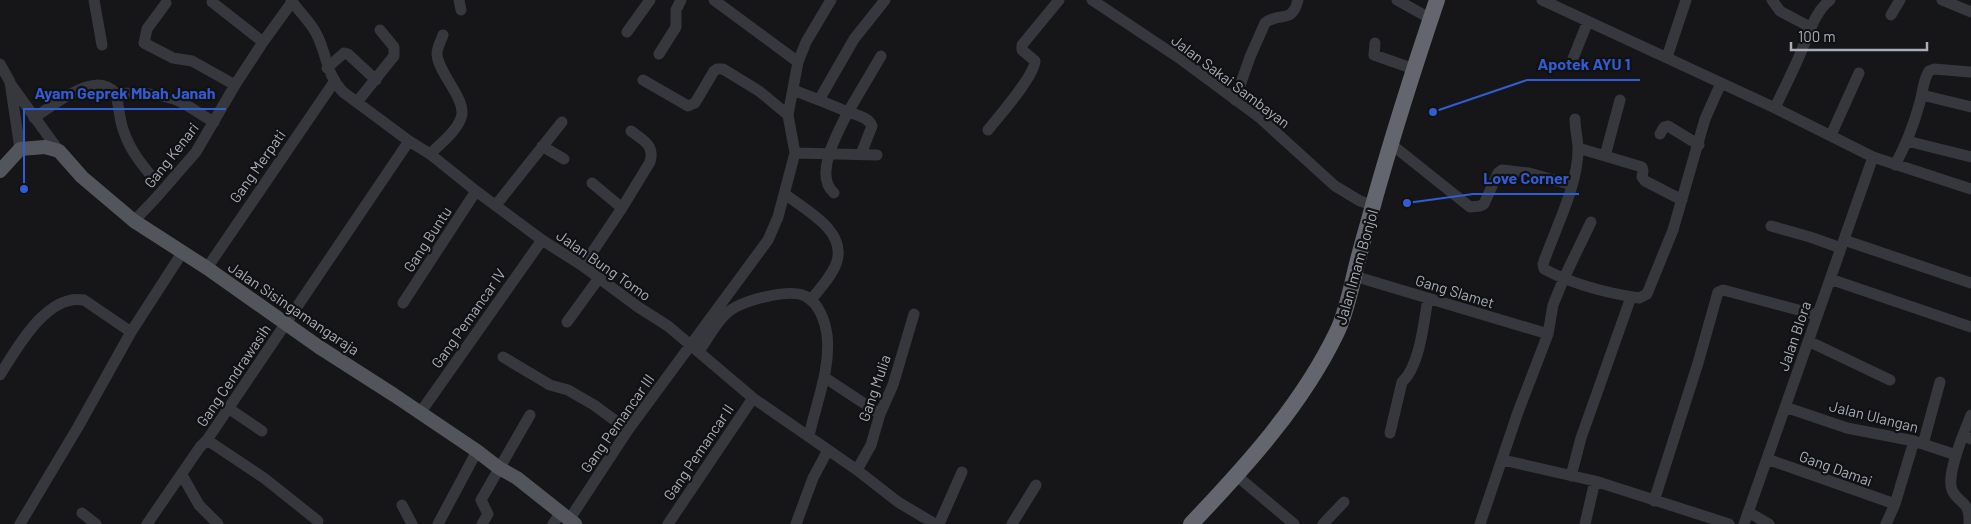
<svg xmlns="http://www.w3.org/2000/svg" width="1971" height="524" font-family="Barlow,sans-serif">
  <rect width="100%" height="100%" fill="#161618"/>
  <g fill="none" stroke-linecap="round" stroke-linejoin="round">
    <path stroke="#37383d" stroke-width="11" d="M94,0L102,45
      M291,0C299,12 311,22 317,35C327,55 326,74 343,92L409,141L430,154L476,191L542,240L583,266L638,307L668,326L753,398L857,470L898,502L935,524
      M459,0L461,10
      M714,0L798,62L788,115L795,153L877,155
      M1092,0L1182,60L1259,117L1335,186L1360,201L1373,205
      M1397,0L1431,19
      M1542,0L1775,108L1873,157L1971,189
      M1772,0L1780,11L1810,27
      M1942,0L1971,12
      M212,2L263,42
      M166,3L147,29L144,43L173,58L192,61L235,85
      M1891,15L1900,0
      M627,32L650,0
      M1375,43L1374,55L1414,69
      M659,54L676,27V10L681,0
      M1667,57L1686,0
      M798,62L806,42L831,0
      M0,64L10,82L20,149
      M1570,66L1588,21
      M327,68L344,53L348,54L376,80
      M643,80L688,106L695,103L714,71L717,69H723L759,91L788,115
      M12,86L59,151
      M793,90L819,100L854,39L885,0
      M116,93C137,93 161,93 179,101C191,107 203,116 214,122
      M1922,95L1971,107
      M819,100L848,112L881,56
      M1235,100L1250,57L1265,23C1279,11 1292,25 1298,0
      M357,102L394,56V47L380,30
      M1775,108C1784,88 1795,68 1803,47C1810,31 1815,12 1830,0
      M34,118C50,107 78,85 98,85C106,85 111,89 116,93C119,106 119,120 124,132C130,150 142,165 154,179
      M1575,119C1575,129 1578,140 1578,149C1578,186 1555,229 1543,264L1544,269C1572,284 1607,293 1639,298L1647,294L1673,230L1705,119L1721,83
      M988,130C999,116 1034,77 1035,61L1022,50V45L1059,0
      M1660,134L1664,127L1668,126L1699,145
      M1831,135L1859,73
      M1907,141L1971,157
      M1391,144L1470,207L1480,206L1484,204L1498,173L1502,170L1529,173L1572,185
      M542,146L564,159
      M1578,148L1642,167L1643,171L1642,177L1645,181L1682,200
      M430,154C440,144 456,132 461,118C468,100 438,74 437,54C437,47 441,41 443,35
      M1605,156L1620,100
      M1895,165C1906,145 1914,124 1920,102C1923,91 1923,80 1929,71L1934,69L1971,72
      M592,183L622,208
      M834,193C813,175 838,132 848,112C856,115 869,117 872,126L861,154
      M785,194C805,210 846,230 837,261C833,275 820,288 811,300
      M496,205L562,122
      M134,221L155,199L196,152L235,85L263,42L292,2
      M1771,226L1810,237L1841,248
      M1844,240L1971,283
      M583,266L622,208L650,162C655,145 643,140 631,131
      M207,268L334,82
      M1354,276L1548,334
      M1830,279L1971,327
      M403,303L476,191
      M567,322L599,278
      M1808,341L1890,380
      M699,351C708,339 715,324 726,314C739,301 788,288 805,296C819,303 825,321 827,335C831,369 816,403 809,436
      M503,357L550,385L568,390L594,405L628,430
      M0,375C17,348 47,293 84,300L131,332
      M824,377L880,414
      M1785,407L1847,428L1914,441L1956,455
      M228,408L262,431
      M420,413L542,240
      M1390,433L1402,382C1420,366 1424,321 1428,298
      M1963,435L1971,415
      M207,440L264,478L318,521
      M1923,444L1940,382
      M1767,459L1895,504
      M1503,460L1595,481L1729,524
      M857,470L871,445L880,414L893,385L914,314
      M182,475L199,505L218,524
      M1237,476L1294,524
      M1571,476L1581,438L1631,297
      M1654,501L1698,363L1718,292L1723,290L1727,291L1817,315
      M402,505L412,524
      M1748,512L1769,524
      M82,513L96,524
      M569,520L628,430L768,240L778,217L795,153
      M20,524L78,427L131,332L182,253
      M147,524L200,447L207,440L409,141
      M438,524L477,451
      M482,524L488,514L481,500L530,415
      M553,524L560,514
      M668,524L753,398
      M796,524L813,478L828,450
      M939,524L962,472
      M1012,524L1036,485
      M1323,524L1344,502
      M1480,524L1518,412L1548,334L1553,305L1564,278L1591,222
      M1585,524L1595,481
      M1744,524L1873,157
      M1886,524L1895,504L1914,441
      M1969,524C1970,499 1959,505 1952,490C1947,477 1958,449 1963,435L1971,439"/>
    <path stroke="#53555c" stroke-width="14" d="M0,171L20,149L45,147L59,151L82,177L134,221L207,268L319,347L394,395L477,451L499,468L517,478L575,524"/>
    <path stroke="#63666e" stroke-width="16" d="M1191,524C1246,466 1302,405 1337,332C1348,309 1352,282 1359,256C1364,237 1370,217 1375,198C1394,131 1415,65 1437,0"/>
  </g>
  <g text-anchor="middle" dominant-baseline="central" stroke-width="4.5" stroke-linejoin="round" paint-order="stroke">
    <g font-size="15" fill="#a8adb8" stroke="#111113">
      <text transform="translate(1231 81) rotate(37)">Jalan Sakai Sambayan</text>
      <text transform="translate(171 155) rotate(-52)">Gang Kenari</text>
      <text transform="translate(257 166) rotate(-55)">Gang Merpati</text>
      <text transform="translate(427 239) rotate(-57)">Gang Buntu</text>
      <text transform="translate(604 265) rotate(35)">Jalan Bung Tomo</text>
      <text transform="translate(1356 267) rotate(-74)">Jalan Imam Bonjol</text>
      <text transform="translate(1455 291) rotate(17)">Gang Slamet</text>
      <text transform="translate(294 308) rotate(34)">Jalan Sisingamangaraja</text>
      <text transform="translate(468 318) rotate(-55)">Gang Pemancar IV</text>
      <text transform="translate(1794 336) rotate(-71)">Jalan Blora</text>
      <text transform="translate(233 375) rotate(-56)">Gang Cendrawasih</text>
      <text transform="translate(874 388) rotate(-71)">Gang Mulia</text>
      <text transform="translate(1874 416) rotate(14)">Jalan Ulangan</text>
      <text transform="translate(617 423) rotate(-55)">Gang Pemancar III</text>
      <text transform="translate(698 452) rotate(-56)">Gang Pemancar II</text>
      <text transform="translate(1836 468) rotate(20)">Gang Damai</text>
    </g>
  </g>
  <path fill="none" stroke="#325cd3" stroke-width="2" d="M1433 112L1527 80H1640M24 189L24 109H226M1407 203L1473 194H1579"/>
  <g fill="#325cd3" stroke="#111113" stroke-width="2">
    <circle cx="1433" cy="112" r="5"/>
    <circle cx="24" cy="189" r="5"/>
    <circle cx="1407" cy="203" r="5"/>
  </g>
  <g font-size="16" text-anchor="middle" font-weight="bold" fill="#325cd3" stroke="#111113" stroke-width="4.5" stroke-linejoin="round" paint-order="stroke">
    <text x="1584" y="70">Apotek AYU 1</text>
    <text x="125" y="99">Ayam Geprek Mbah Janah</text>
    <text x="1526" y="184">Love Corner</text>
  </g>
  <path d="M1791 42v8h136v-8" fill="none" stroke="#a8adb8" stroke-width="2.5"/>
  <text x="1798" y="42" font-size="15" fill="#a8adb8" stroke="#111113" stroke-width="4" paint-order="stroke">100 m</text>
</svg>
